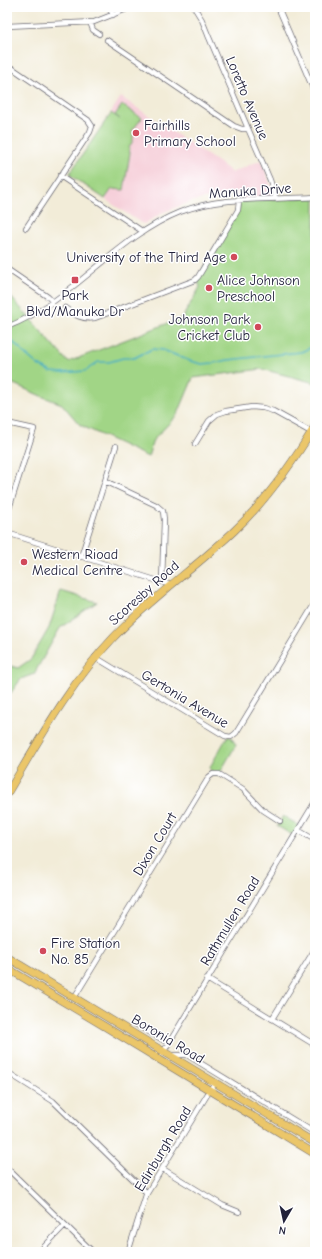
<svg xmlns="http://www.w3.org/2000/svg" width="322" height="1259" font-family="'Comic Neue',sans-serif">
  <rect width="100%" height="100%" fill="#fff"/>
  <filter id="ink" filterUnits="userSpaceOnUse"><feTurbulence type="fractalNoise" baseFrequency=".025" numOctaves="2"/><feDisplacementMap in="SourceGraphic" scale="8" xChannelSelector="R" yChannelSelector="G"/><feConvolveMatrix kernelMatrix="1 2 1 2 8 2 1 2 1" color-interpolation-filters="sRGB"/></filter>
  <filter id="wash" filterUnits="userSpaceOnUse"><feTurbulence type="fractalNoise" baseFrequency=".012" numOctaves="4" result="noise"/><feDisplacementMap in="SourceGraphic" scale="16" xChannelSelector="R" yChannelSelector="G"/><feGaussianBlur stdDeviation="0.9" result="paint"/><feColorMatrix in="noise" values="0 0 0 0 0 0 0 0 0 0 0 0 0 0 0 0 0 1.4 0 .05"/><feComposite in="paint" operator="in"/></filter>
  <g filter="url(#wash)">
    <rect width="100%" height="100%" fill="#f2ecd8"/>
    <path fill="#f6cfd9" d="M121,97L228,169L231,173L261,160L276,199L239,201L238,194L215,197L193,201L177,207L164,212L144,224L141,223L70,176V173Z"/>
    <path fill="#a1d586" stroke="#627c60" d="M122,105L142,118L132,131C135,139 132,142 129,148L130,153L124,190L112,189L105,199L71,176L70,173L111,113L120,119L115,115Z
      M315,197V383L262,369L193,378L178,414L153,440L148,457L80,425L62,404L41,396L7,381V369L10,357L7,353V296H10L68,362L184,317L185,313L200,287L197,279L238,210L239,201Z
      M61,591L97,602L60,628L34,674L21,679L10,694L7,693V665L18,668L31,659L49,628Z
      M227,737H231L236,745L219,774L212,775L210,767Z
      M283,816L300,826L294,836L277,826Z"/>
    <g fill="none" stroke-linecap="round" stroke-linejoin="round">
      <path stroke="#45afc4" stroke-width="1.5" d="M7,336L25,354L38,365L51,372L62,373L85,371L98,362H109L123,358H134L152,349L163,350L190,361L202,364L213,363L228,360L301,352L310,348L315,343"/>
    </g>
  </g>
  <g filter="url(#ink)">
    <g fill="none" stroke-linecap="round" stroke-linejoin="round">
      <g stroke="#6b6972" stroke-width="6">
        <path id="minor" d="M109,7L113,15
          M194,7L202,20L208,35L270,180L276,199
          M278,7L315,93
          M90,22L93,30L99,34
          M7,26L94,22L132,7
          M107,40L234,126L242,129H248
          M7,67L12,68L88,120L92,126L90,132L26,228
          M60,176L142,231
          M7,269L48,297L52,301
          M65,308C75,315 82,320 95,318L195,280L198,277L238,210L239,201
          M7,327C72,302 115,238 180,212C221,196 271,200 315,197
          M7,423L34,429L7,515
          M195,444L209,421L217,414L226,411L252,407L263,408L273,411L311,432
          M105,481L156,505L163,511L164,520L162,582
          M7,533L171,585
          M81,557L116,446
          M95,657L225,736L231,737L236,733L315,603
          M298,830L315,840
          M207,979L315,1045
          M74,998L209,777L213,774H219L243,789L263,810L280,821
          M272,1019L315,949
          M135,1024L168,1043
          M164,1051L315,802
          M170,1055H187L315,1133
          M7,1072L53,1101L147,1193
          M7,1168L93,1252
          M163,1169L222,1205L239,1212
          M39,1252L65,1225
          M128,1252L146,1195L215,1082"/>
      </g>
      <g stroke="#6b6972" stroke-width="8">
        <path id="primary" d="M7,794C39,740 70,683 114,637C151,598 195,568 234,531C267,500 292,464 315,426
          M7,957L315,1143
          M7,968L104,1026L315,1154"/>
      </g>
      <use href="#minor" stroke="#fff" stroke-width="4.5"/>
      <use href="#primary" stroke="#ebc669" stroke-width="7"/>
    </g>
  </g>
  <g fill="#d1495b" stroke="#fff" stroke-width="1.5">
    <circle cx="136" cy="133" r="4"/>
    <circle cx="234" cy="257" r="4"/>
    <rect x="71" y="276" width="8" height="8" rx="2"/>
    <circle cx="209" cy="288" r="4"/>
    <circle cx="258" cy="327" r="4"/>
    <circle cx="24" cy="562" r="4"/>
    <circle cx="43" cy="951" r="4"/>
  </g>
  <g text-anchor="middle" dominant-baseline="central" stroke-width="3" stroke-linejoin="round" paint-order="stroke">
    <g font-size="14" fill="#22223b" stroke="#fff">
      <text transform="translate(247 98) rotate(67)">Loretto Avenue</text>
      <text transform="translate(250 191) rotate(-4)">Manuka Drive</text>
      <text transform="translate(144 593) rotate(-42)">Scoresby Road</text>
      <text transform="translate(185 699) rotate(31)">Gertonia Avenue</text>
      <text transform="translate(155 844) rotate(-59)">Dixon Court</text>
      <text transform="translate(230 921) rotate(-59)">Rathmullen Road</text>
      <text transform="translate(168 1039) rotate(31)">Boronia Road</text>
      <text transform="translate(163 1149) rotate(-59)">Edinburgh Road</text>
    </g>
    <g font-size="14" fill="#22223b" stroke="#fff" text-anchor="start">
      <text x="144" y="125">Fairhills<tspan x="144" dy="16">Primary School</tspan></text>
      <text x="226" y="257" text-anchor="end">University of the Third Age</text>
      <text x="217" y="280">Alice Johnson<tspan x="217" dy="16">Preschool</tspan></text>
      <text x="75" y="295" text-anchor="middle">Park<tspan x="75" dy="16">Blvd/Manuka Dr</tspan></text>
      <text x="250" y="319" text-anchor="end">Johnson Park<tspan x="250" dy="16">Cricket Club</tspan></text>
      <text x="32" y="554">Western Rioad<tspan x="32" dy="16">Medical Centre</tspan></text>
      <text x="51" y="943">Fire Station<tspan x="51" dy="16">No. 85</tspan></text>
    </g>
  </g>
  <rect width="322" height="1259" fill="none" stroke="#fff" stroke-width="24"/>
  <g transform="translate(284 1221) rotate(189)" stroke="#ffffff" stroke-width="3" paint-order="stroke">
  <path d="M0-3L7 15L0 10L-7 15Z" fill="#22223b"/>
  <text y="-6" font-size="11" font-weight="bold" text-anchor="middle" fill="#22223b">N</text>
  </g>
</svg>
